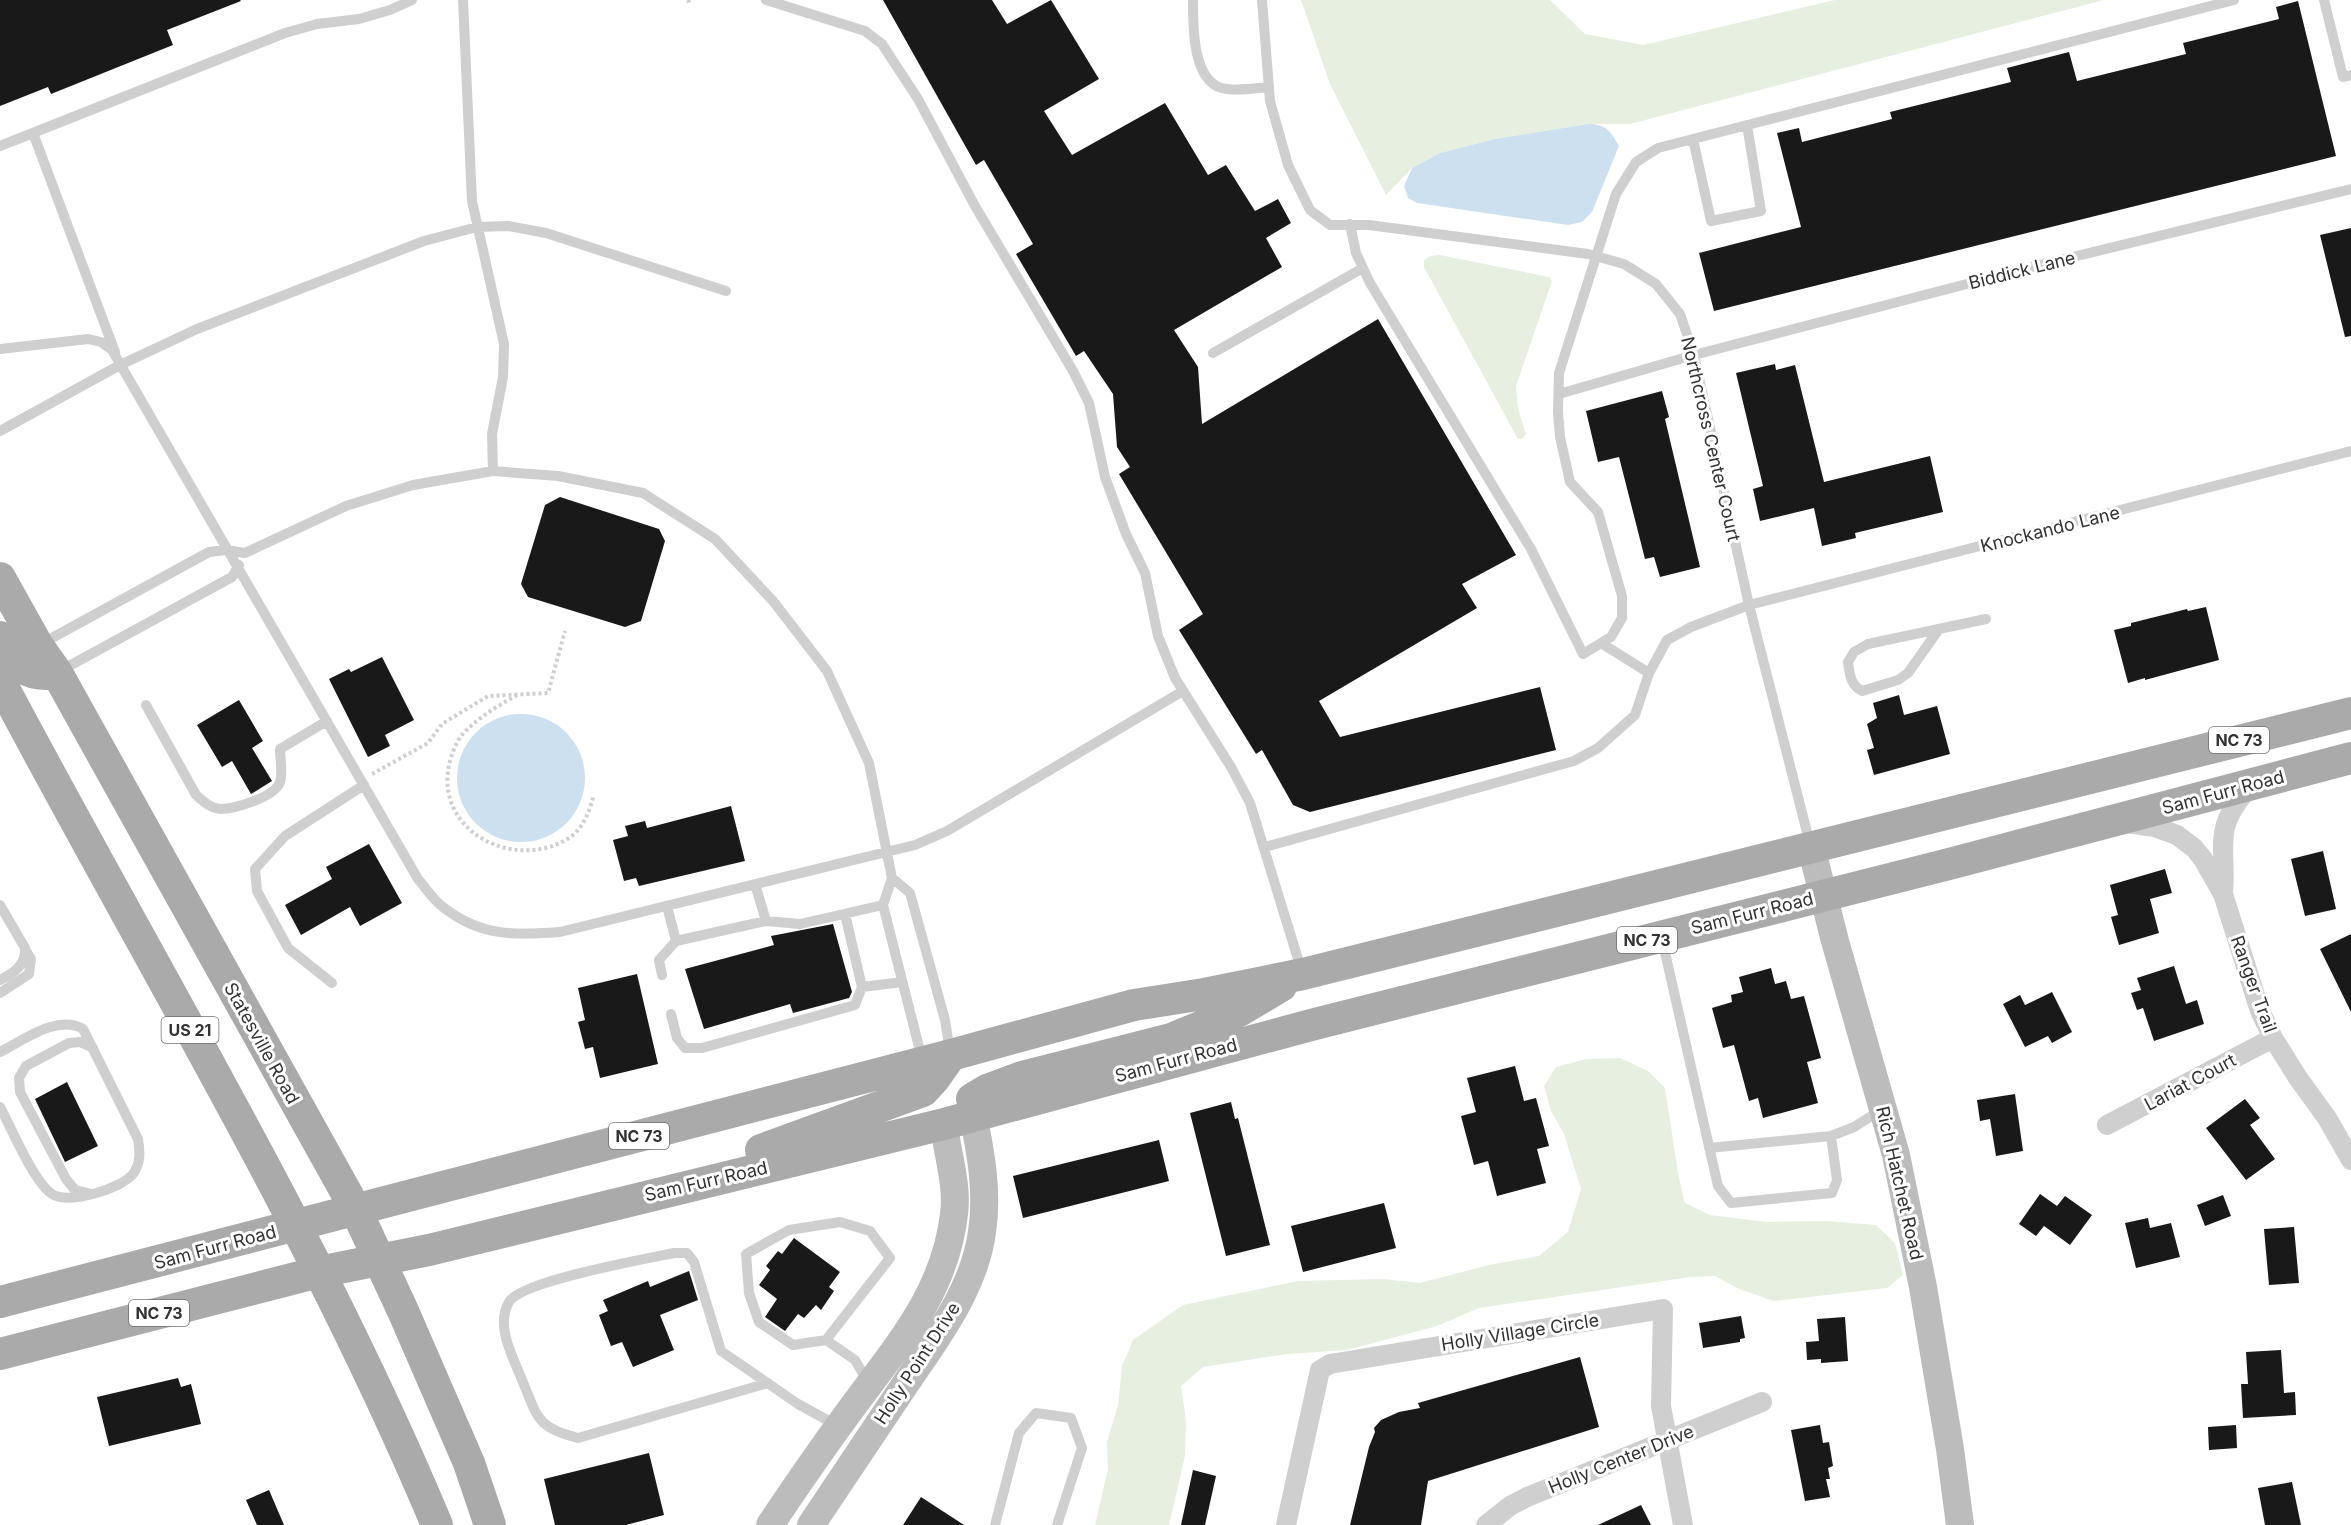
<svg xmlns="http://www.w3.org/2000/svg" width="2351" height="1525" font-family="Inter,sans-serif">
  <rect width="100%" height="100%" fill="#fff"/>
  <path fill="#e7efe1" d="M1301,0H1550L1585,34L1643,45L1835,0H2104L1630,124H1588L1495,139L1440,153L1412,168L1386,195L1330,84Z
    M1440,255L1549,277L1552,281L1516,386L1518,409L1526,434L1522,439H1518L1424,267V260L1430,256Z
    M1620,1058L1648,1071L1665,1088L1679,1179L1685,1203L1710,1215L1766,1222L1826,1221L1876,1225L1895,1243L1903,1275L1887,1288L1774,1301L1739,1289L1715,1276L1690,1277L1479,1308L1437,1326L1347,1350L1287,1354L1203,1367L1181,1386L1186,1421L1185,1456L1169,1525H1095L1108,1469L1107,1442L1118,1405L1122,1366L1133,1340L1183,1305L1298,1281L1383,1279L1420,1283L1489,1265L1539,1256L1568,1232L1581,1189L1564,1134L1551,1111L1544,1086L1556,1067L1586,1059Z"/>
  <path fill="#cde0ef" d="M1588,124C1605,124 1611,131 1619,146L1592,212L1582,222L1568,225L1417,203L1408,198L1404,186L1412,168L1440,153L1495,139Z
    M457 778a64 64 0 1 1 128 0a64 64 0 1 1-128 0Z"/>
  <path fill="#191919" d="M0,0H240L241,1L167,30L173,45L51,94L48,87L0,106Z
    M883,0H992L1007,24L1051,0L1099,79L1044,111L1072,155L1165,103L1208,175L1226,165L1255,211L1278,199L1291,223L1266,238L1282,267L1174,330L1198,367L1202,424L1378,319L1516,555L1462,584L1477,608L1319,701L1340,737L1540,687L1556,750L1310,812L1293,805L1262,750L1256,754L1179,630L1203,614L1119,474L1130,467L1117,447L1113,394L1084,351L1076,356L1016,254L1033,244L984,160L976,165Z
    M2298,1L2336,156L1714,311L1699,253L1801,227L1777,133L1799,128L1802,142L1892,119L1890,112L2011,82L2007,68L2069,52L2077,81L2186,54L2183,43L2279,19L2276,7Z
    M2351,228V336L2345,337L2320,235Z
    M1775,364L1776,370L1795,365L1824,482L1930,456L1943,512L1855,533L1856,538L1822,546L1814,508L1760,521L1753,489L1763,486L1736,373Z
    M1662,391L1669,417L1665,419L1700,567L1660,577L1654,557L1645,559L1619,457L1598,462L1586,411Z
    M560,497L659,529L665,541L641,621L625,627L528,597L521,584L545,505Z
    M2206,607L2219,660L2145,680V678L2128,683L2114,630L2131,626V623L2187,609L2188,611Z
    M382,657L414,720L385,735L390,746L368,757L329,679L349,669L351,672Z
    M1899,695L1904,715L1937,706L1950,754L1874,775L1867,750L1874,748L1867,724L1877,718L1873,703Z
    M239,700L263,741L252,748L272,781L251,794L232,761L222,767L197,725Z
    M731,806L745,861L639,886L636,878L624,881L613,840L628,836L625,826L645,821L647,828Z
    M369,844L402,903L360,926L350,907L301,935L285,905L332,879L326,867Z
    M2323,851L2336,909L2305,916L2291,859Z
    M2165,869L2172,893L2150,899L2159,933L2119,945L2111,917L2118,915L2110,885Z
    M833,924L852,992L849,998L793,1013L790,1004L704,1029L685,969L774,945L771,936Z
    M2351,934V1012L2320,949Z
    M2174,966L2186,1004L2197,1000L2204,1024L2154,1041L2143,1008L2137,1010L2131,993L2141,990L2137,978Z
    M1771,968L1775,984L1786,981L1791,999L1804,996L1821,1058L1807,1062L1818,1103L1763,1118L1758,1098L1749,1101L1734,1045L1723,1048L1712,1008L1732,1002L1731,995L1743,992L1739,977Z
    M637,974L658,1064L600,1078L593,1047L585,1049L578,1022L585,1020L578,988Z
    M2052,992L2072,1032L2052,1043L2048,1036L2025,1047L2003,1004L2020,995L2025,1005Z
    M1515,1066L1524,1101L1536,1098L1549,1146L1537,1149L1546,1183L1497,1196L1488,1161L1474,1165L1461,1116L1476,1112L1467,1078Z
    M67,1082L98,1146L65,1162L35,1099Z
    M2015,1094L2023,1151L1996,1156L1990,1119L1980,1121L1977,1100Z
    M2245,1099L2260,1118L2250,1125L2275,1159L2246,1180L2206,1128Z
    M1231,1102L1235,1119L1238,1118L1270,1245L1226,1256L1190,1113Z
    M1159,1140L1169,1181L1023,1218L1013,1176Z
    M2040,1194L2057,1206L2065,1196L2092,1215L2070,1245L2044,1226L2036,1236L2019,1224Z
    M2223,1195L2231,1216L2205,1226L2197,1205Z
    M1384,1203L1396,1248L1303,1272L1291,1226Z
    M2148,1218L2150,1228L2171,1223L2180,1257L2136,1268L2125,1223Z
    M2294,1227L2299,1283L2269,1285L2264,1229Z
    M794,1238L840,1272L829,1287L834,1291L821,1310L816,1305L804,1318L798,1314L785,1331L765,1317L777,1299L759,1285L770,1270L766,1266L778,1251L782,1254Z
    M689,1271L698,1300L660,1315L674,1350L633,1367L622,1342L611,1346L599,1315L608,1311L603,1300L648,1281L650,1287Z
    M1741,1316L1745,1338L1740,1339V1342L1703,1348L1699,1323Z
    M1845,1317L1848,1361L1821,1363V1359L1807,1360L1806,1342L1819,1341L1817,1319Z
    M2281,1350L2284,1393L2295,1392L2296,1415L2243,1418L2241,1384H2248L2246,1352Z
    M1580,1357L1599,1427L1428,1481L1421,1525H1350L1369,1447L1375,1432L1374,1428L1381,1420L1399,1412L1420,1408L1418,1403Z
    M178,1378L181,1387L191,1384L201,1424L109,1446L97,1397Z
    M1820,1425L1823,1443L1829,1442L1833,1466L1828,1468L1830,1479H1826L1830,1497L1805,1501L1791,1430Z
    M2236,1425L2237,1448L2209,1450L2208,1427Z
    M649,1453L664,1515L626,1525H555L544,1479Z
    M1193,1470L1216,1476L1205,1525H1181Z
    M2292,1482L2301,1525H2265L2258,1488Z
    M269,1490L284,1525H257L246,1500Z
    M921,1497L964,1525H903Z
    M1641,1505L1651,1525H1598Z"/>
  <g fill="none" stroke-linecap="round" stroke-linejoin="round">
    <path stroke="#cfcfcf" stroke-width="4" stroke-dasharray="3 3" stroke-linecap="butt" d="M688,0L690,4
      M517,695C498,706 477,718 462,735C456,742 451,756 449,765C435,832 515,872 569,838C584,828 589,811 594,795
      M372,774L428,743L442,724L488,696L548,693L565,631"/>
    <path stroke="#cfcfcf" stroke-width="10" d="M463,0L472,201L504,344L503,377L492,434L493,471
      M766,0L865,31L882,44L918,99L975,206L1073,371L1089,403L1105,477L1126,534L1145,573L1158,636L1175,678L1231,767L1250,803L1302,972
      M1193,0C1193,26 1192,86 1227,89C1240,91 1256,88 1269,87
      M1262,0L1270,101L1288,165L1310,210L1330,225H1369L1588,254L1624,264L1656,284L1680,314L1694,355L1749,605L1810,844
      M2324,0L2343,77L2351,75
      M33,133L115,352
      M1693,139L1711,221L1761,211L1747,125
      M0,146L285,33L317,24L359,19L390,10L412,0
      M1350,224L1356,253L1370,283L1531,549L1583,654L1611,637L1622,618V596L1598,512L1570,482L1560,437L1558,412L1559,373L1616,194L1636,162L1658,148L2234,0
      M0,349L88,339L101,342L112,350L418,879C426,888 433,900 443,907C481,937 514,935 560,932L915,845L947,831L1183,691
      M1213,353L1363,268
      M1559,394L1694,355L2032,267L2351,189
      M0,431L120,365L197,329L424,241L477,227L508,226L546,233L726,291
      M1939,629L1908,673L1898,680L1862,691C1850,684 1850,675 1848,662L1854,652L1868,644L1986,619
      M1601,643L1649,673
      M41,644L209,552L226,550L245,553L346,506L413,485L493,471L558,476L643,493L715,539L773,601L827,671L869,763L892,878L883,905L922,1059
      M60,671L232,577L239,565
      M146,705L196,795C203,801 210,808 220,809C235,809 275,797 280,782C283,774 280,758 280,749L327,721
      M1265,847L1574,761L1598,748L1635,715L1649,673L1667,640L1691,627L1749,605L2351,451
      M892,878L910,893L945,1020L950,1052
      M755,884L766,921
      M0,905L25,948C26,965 14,973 0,980
      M667,906L676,941L766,921L800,924L883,905
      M845,914L862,987L902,982
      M1662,939L1718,1186L1731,1203L1832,1193L1837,1180L1831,1136
      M662,975L659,960L676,941
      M332,983L288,948L257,891L255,869L285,836L364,785
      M0,993L29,974L31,959L26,951
      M671,1014L677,1038L685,1048H702L855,1005L862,987
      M0,1052C24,1040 58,1014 83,1029L138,1139C140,1151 141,1163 133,1174C121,1189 68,1205 52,1194C34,1183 11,1127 0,1107
      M1709,1148L1831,1136L1854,1127L1881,1110
      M88,1193L75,1190L66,1179L20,1092L19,1078L26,1066L69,1043L80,1042L93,1048
      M840,1222L870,1231L890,1258L826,1340L793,1345L759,1322L749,1293L746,1254L789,1230Z
      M826,1340L855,1360L869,1384
      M768,1383L578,1438C535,1427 538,1417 522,1380C513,1357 495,1326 509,1302C521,1281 645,1259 674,1253H687L694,1262L721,1351L798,1404L838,1426
      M995,1525L1019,1433L1036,1413L1071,1418L1082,1448L1057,1525"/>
    <path stroke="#cfcfcf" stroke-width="20" d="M2126,823L2155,827L2177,835L2194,848L2203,859L2223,894L2260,1011L2273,1038L2298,1078L2327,1118L2351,1160
      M2223,894C2227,842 2211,831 2250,786
      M2107,1125L2273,1038
      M1286,1525L1320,1370L1330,1364L1663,1309L1661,1406L1683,1525
      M1486,1525L1510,1506L1527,1497L1762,1402"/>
    <path stroke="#bcbcbc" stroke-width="28" d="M1811,847L1835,941L1896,1155L1923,1287L1950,1449L1960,1525
      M770,1525C796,1486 823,1447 851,1409C896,1347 945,1294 954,1214C958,1184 947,1154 944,1124
      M811,1525C841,1480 872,1434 902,1389C934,1341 974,1291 982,1232C988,1193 981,1153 973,1115"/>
    <path stroke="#aaa" stroke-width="32" d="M0,578L38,646L57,673L356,1210L403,1311L469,1463L490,1525
      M0,637C17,664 23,678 57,673
      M0,681C148,961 315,1233 437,1525
      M972,1099L987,1090L1022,1077L1171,1039L1239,1011L1281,986
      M761,1150L923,1091L934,1079L951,1055
      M0,1302L951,1055L1134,1005L1204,994L1303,974L2351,713
      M0,1354L319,1272L429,1250L944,1124L1311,1025L1953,863L2351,758"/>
  </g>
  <g text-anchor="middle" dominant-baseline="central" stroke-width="6" stroke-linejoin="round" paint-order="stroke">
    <g fill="#fff" stroke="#707070" stroke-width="1.5">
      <rect x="2209" y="727" width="60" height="26" rx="4.5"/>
      <rect x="1617" y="927" width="60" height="26" rx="4.5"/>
      <rect x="161.5" y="1017" width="57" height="26" rx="4.5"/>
      <rect x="609" y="1123" width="60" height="26" rx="4.5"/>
      <rect x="129" y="1300" width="60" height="26" rx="4.5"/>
    </g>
    <g font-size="16" font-weight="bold" fill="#323232">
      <text x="2239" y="740">NC 73</text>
      <text x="1647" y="940">NC 73</text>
      <text x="190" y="1030">US 21</text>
      <text x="639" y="1136">NC 73</text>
      <text x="159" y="1313">NC 73</text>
    </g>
    <g font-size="18" fill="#323232" stroke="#fff">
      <text transform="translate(2022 270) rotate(-14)">Biddick Lane</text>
      <text transform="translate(1711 439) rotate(77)">Northcross Center Court</text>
      <text transform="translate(2050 529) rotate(-14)">Knockando Lane</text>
      <text transform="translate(2223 792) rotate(-15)">Sam Furr Road</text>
      <text transform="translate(1752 913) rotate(-14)">Sam Furr Road</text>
      <text transform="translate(2254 984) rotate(70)">Ranger Trail</text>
      <text transform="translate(262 1043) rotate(61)">Statesville Road</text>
      <text transform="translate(1176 1060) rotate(-15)">Sam Furr Road</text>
      <text transform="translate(2190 1082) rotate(-28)">Lariat Court</text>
      <text transform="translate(706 1181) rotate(-13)">Sam Furr Road</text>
      <text transform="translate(1900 1183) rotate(77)">Rich Hatchet Road</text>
      <text transform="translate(215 1247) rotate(-15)">Sam Furr Road</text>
      <text transform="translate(1520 1332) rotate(-9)">Holly Village Circle</text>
      <text transform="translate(917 1363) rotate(-57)">Holly Point Drive</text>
      <text transform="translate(1621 1459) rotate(-22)">Holly Center Drive</text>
    </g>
  </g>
</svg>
